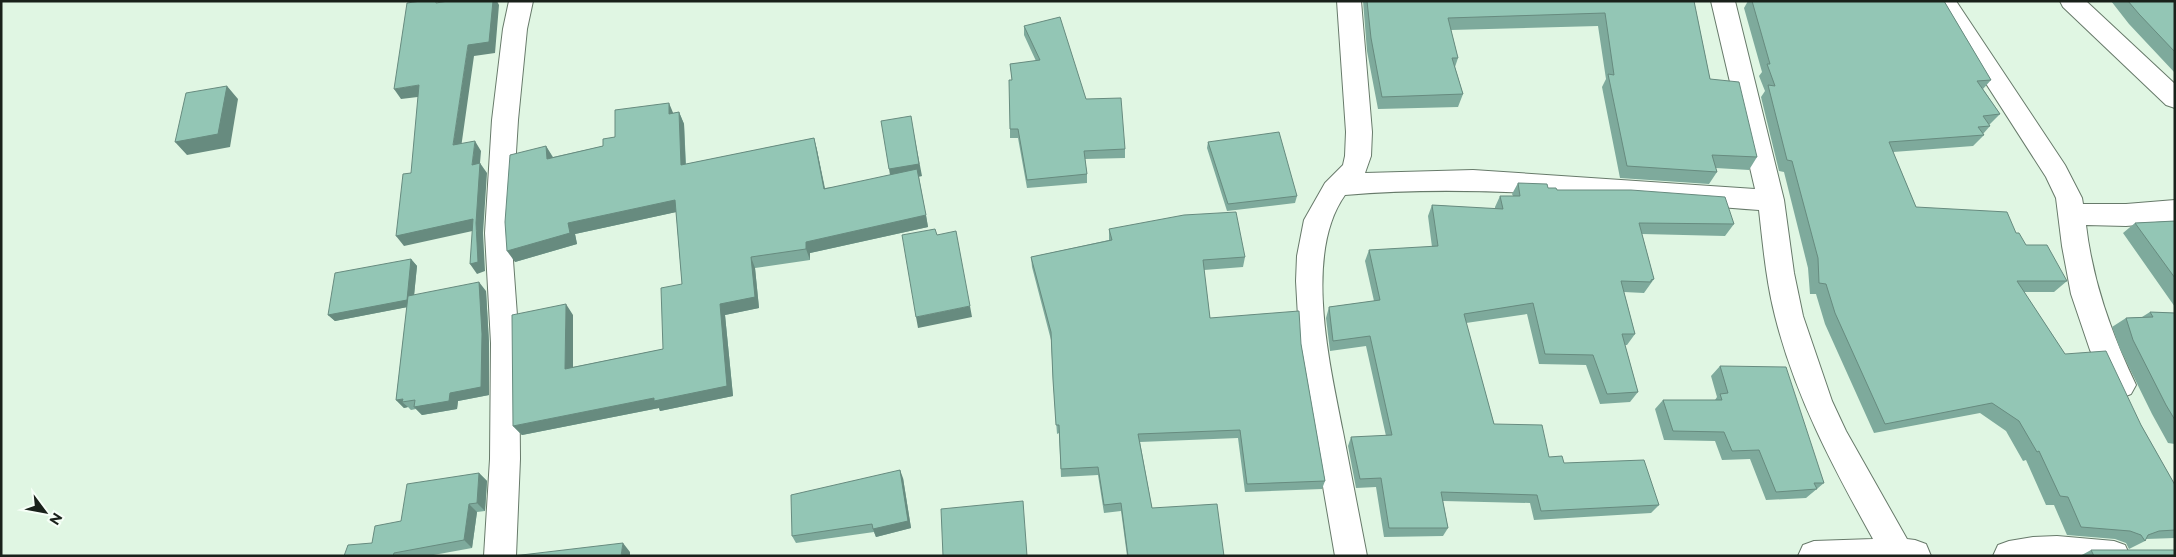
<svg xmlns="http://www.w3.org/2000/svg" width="2176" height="557" font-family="Montserrat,sans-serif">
  <rect width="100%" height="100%" fill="#e0f6e3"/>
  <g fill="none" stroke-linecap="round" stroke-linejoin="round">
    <g stroke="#677a6a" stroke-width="2">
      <path id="minor" d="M509,1H533L527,29L518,120L511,233L519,343L520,459L516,556H484L490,459L491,343L485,233L492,120L503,29Z
        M1337,1H1361L1372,132L1371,156L1365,173L1473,170L1755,189L1711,1H1735L1784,200L1794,273L1803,316L1832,401L1846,431L1907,539L1915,540L1926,544L1931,556H1798L1803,545L1814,541L1873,539C1833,467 1795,396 1775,316C1766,281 1763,245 1759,210C1622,200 1483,183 1345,195C1303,254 1330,365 1343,432C1351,473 1359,515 1367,556H1335L1300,353L1296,281L1297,256L1304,220L1325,183L1343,165L1345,156L1346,132Z
        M1933,1H1956L2065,165L2082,198L2083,204H2126L2175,200V222L2126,226L2086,225C2093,283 2111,332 2136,385L2131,394L2121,398L2111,394L2090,350L2071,294L2062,246L2056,198L2046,177Z
        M2060,1H2086L2175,84V108L2166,105L2063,7Z
        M2057,536L2114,541L2125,545L2130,556H1993L1998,545L2009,541L2033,537Z"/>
    </g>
    <use href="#minor" fill="#fff" fill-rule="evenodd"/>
  </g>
  <path fill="#7eaa9c" d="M1363,1H1694L1710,79L1757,157L1749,170L1716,168L1717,172L1709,184L1620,178L1602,87L1606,79L1598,26L1451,30L1458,58L1455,67L1463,94L1458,107L1378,109L1367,51Z
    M1748,1H1944L1991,80L1983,89L2000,114L1989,125L1990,126L1983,134L1984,135L1973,146L1893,152L1916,207L2016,233L2026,245L2067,281L2054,292H2024L2065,354L2141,425L2175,485V538L2146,539L2145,541L2129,549L2126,543L2115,539L2067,535L2054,505H2046L2026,460L2023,461L2006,431L1980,413L1874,433L1825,324L1816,294H1810L1808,268L1784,172L1779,171L1761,97L1765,91L1759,76L1762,72L1744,8Z
    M2111,1H2175V73L2129,24Z
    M1024,26L1086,99L1125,149V158L1085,159L1087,174V183L1027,188L1018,138H1010V129L1012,80L1010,64L1036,61L1024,35Z
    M679,112L684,124L686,164L814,138L817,150L825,188L922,176L919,177L928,227L810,253V260L755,268L759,308L725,315L733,396L660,411L659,408L522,435L513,426L573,315V367L663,349L682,284L676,212L575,234L577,244L515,262L546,146L553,157L603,146L615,137L673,113Z
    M1208,142L1297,196L1295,203L1227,211L1207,148Z
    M1518,183L1548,188L1734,224L1725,236L1642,234L1654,279L1644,293L1624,292L1635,334L1627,345H1625L1638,392L1630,402L1600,404L1586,365L1539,364L1527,314L1466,323L1494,424L1549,457L1659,505L1651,513L1534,520L1530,503L1443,501L1448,528L1443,536L1384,537L1376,487L1356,488L1348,446L1351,437L1386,436L1366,346L1330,351L1326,318L1329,307L1374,301L1365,261L1369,250L1432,247L1428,216L1432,205L1495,209V207L1500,196H1513L1512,194Z
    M2175,221V307L2123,233L2135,223Z
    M1109,229L1245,257L1243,267L1204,270L1210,318L1301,344L1325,481L1322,489L1245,492L1238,438L1140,442L1152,508L1224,556H1127L1121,511L1104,513L1098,475L1061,477L1059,433L1057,434L1053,380L1051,340L1032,267L1031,257L1109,240Z
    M411,259L417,266L414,295L486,291L489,343V395L458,401L457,409L422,415L416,409L411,410L408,407L404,408L396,400L407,307L335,321L328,315Z
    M2150,312L2175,313V444L2168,443L2152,414L2120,349L2112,327L2126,318L2142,317Z
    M1720,366L1824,483L1806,498L1766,500L1750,459L1722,460L1715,441L1664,440L1655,409L1663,400H1715L1717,397L1711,376Z
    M479,473L487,481L485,511L477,512L472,548L428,556H344L372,543L401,521Z
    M903,478L911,528L876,537L874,532L796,543L792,536Z
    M2091,550L2175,556H2080Z"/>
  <path fill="#678b7f" d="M493,1H497L499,5L495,53L474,56L460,155L453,145L468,45Z
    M419,85L426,96L401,99L394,89Z
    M227,86L238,99L230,147L187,155L175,142Z
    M669,103L674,115L669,114Z
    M679,112L684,124L686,177L681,165Z
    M913,129L922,176L891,181L889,169Z
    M814,138L817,150L827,200L824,189Z
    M475,141L481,151L479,175L472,165Z
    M546,146L553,158L547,159Z
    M480,163L487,173L483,233L485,271L477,274L470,264L477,230L404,246L396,236Z
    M675,200L681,211L575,234L577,244L515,262L507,251L568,223Z
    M926,215L928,227L810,253V260L806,249V242Z
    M751,257L755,268L759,308L725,315L733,396L660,411L659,408L522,435L513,426L654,398L720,304Z
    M411,259L417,266L413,306L335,321L328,315Z
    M479,282L486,291L489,343V395L458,401L457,409L422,415L414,407Z
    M566,304L573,315V379L565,369Z
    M970,306L972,317L918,328L916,317Z
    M403,399L402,402L408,407L404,408L396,400Z
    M900,470L903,478L911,528L876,537L873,529Z
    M479,473L487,481L485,511L477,503Z
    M469,504L477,512L472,548L464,540Z
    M623,543L630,552V556H621Z"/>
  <path fill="#93c6b5" stroke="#678b7f" d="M421,1H436V3L448,1H493L489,42L468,45L453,145L475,141L472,165L480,163L476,223L478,262L470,264L473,219L396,236L403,174L411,173L419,85L394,89L407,3Z
    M1367,1H1694L1710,79L1739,82L1757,157L1712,155L1717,172L1627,166L1608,74L1614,75L1605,13L1448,18L1458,58H1452L1463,94L1382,97L1371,38Z
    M1752,1H1944L1991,80L1977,81L2000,114L1983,116L1990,126L1978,127L1984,135L1889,142L1916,207L2007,212L2016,233H2019L2026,245H2047L2067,281H2017L2065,354L2106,351L2141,425L2175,485V530L2159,531L2148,535L2145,541L2141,535L2130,531L2081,527L2068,497L2060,496L2039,451L2037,452L2019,421L1992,403L1885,424L1835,313L1826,284L1819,283L1818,258L1792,161L1787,160L1768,85L1775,86L1767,64H1770Z
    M2128,1H2175V52L2139,14Z
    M1060,17L1086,99L1121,98L1125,149L1084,151L1087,174L1027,180L1018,129H1010L1009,80H1012L1010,64L1040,60L1024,26Z
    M227,86L218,134L175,142L186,93Z
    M669,103V114L679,112L681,165L814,138L824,189L917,169L926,215L806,242V249L751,257L755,297L720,304L727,386L654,401V398L513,426L512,315L566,304L565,369L663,349L661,288L682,284L675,200L568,223L570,233L507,251L505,222L510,155L546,146L547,159L603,146V139L615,137V110Z
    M911,116L919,164L889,169L881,121Z
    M1279,132L1297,196L1228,204L1208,142Z
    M1518,183L1547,184L1548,188H1556L1557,190H1631L1725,197L1734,224L1639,223L1654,279L1651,280V282L1621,281L1635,334H1622L1638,392L1607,394L1593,355L1545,354L1533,303L1464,314L1494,424L1542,425L1549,457L1562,456L1564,463L1644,460L1659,505L1541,511L1537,495L1441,492L1448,528H1389L1381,478L1360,479L1351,437L1392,435L1370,336L1333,341L1329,307L1380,300L1369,250L1438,246L1432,205L1503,209L1500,196H1520Z
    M1236,212L1245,257L1203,260L1210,318L1299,311L1301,344L1325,481L1247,484L1240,430L1138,434L1152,508L1217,504L1224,556H1128L1121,503L1104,505L1098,467L1061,469L1059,425H1056L1053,380L1051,332L1031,257L1112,240L1109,229L1184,215Z
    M2175,221V278L2135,223Z
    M935,229L937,235L956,231L970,306L916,317L902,235Z
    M411,259L407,300L328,315L335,273Z
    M479,282L482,334L481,387L450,393L449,401L414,407L415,400L402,402L403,399L396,400L408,296Z
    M2150,312L2175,313V420L2166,405L2133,340L2126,318L2153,317Z
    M1720,366L1786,367L1824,483H1814L1817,489L1776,492L1759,450L1732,451L1724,432L1673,431L1663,400H1722L1720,394L1728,393Z
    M900,470L908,521L873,529L872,524L792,536L791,495Z
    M479,473L477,503L469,504L464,540L394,553L393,556H344L348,545L372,543L375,526L401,521L407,484Z
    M1023,501L1027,556H943L941,509Z
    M623,543L621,556H513Z
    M2091,550H2175V556H2094Z"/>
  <rect width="2176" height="557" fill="none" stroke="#19211a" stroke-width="5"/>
  <g transform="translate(45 512) rotate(122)" stroke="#f6fff7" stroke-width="4" paint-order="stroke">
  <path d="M0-4L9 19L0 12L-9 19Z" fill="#19211a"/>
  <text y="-8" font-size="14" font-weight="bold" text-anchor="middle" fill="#19211a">N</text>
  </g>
</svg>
